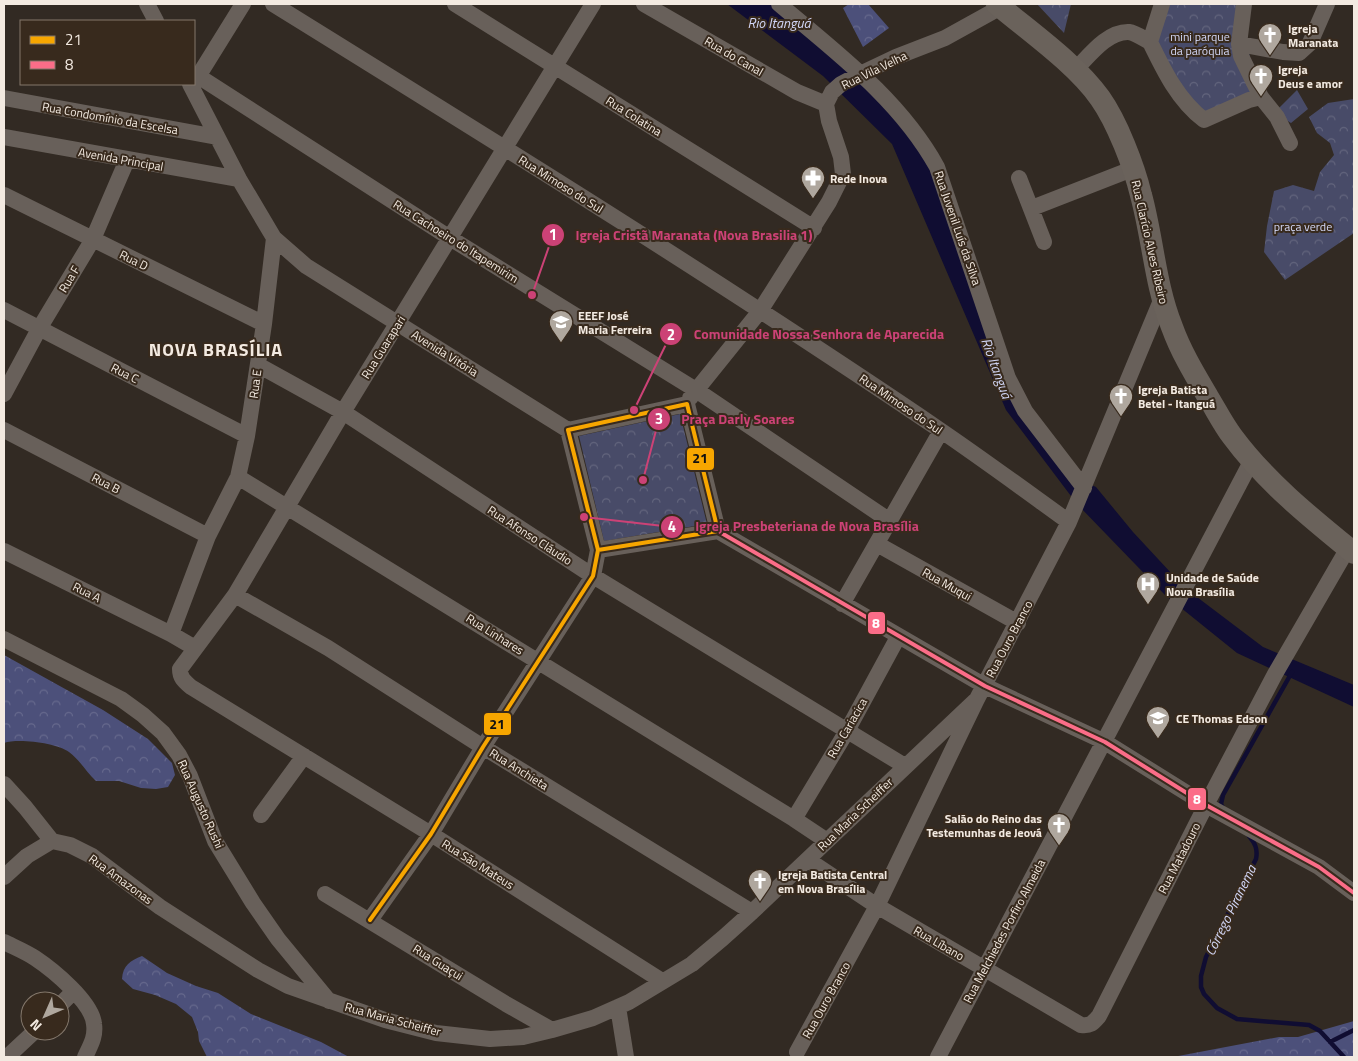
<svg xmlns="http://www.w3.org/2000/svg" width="1358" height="1061" font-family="'Titillium Web',sans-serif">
  <defs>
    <pattern id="forest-crowns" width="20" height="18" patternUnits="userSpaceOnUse" patternTransform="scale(1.25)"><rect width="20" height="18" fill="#4c507a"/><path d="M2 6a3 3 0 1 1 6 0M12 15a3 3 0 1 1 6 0" fill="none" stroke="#66698d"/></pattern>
    <pattern id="park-crowns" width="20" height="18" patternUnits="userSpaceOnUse" patternTransform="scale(1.25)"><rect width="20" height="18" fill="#484b68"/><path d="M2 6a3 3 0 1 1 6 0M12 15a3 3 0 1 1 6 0" fill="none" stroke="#63657d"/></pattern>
  </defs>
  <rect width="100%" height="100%" fill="#322a23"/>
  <path fill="url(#forest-crowns)" d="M849,4H868L889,28L863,47L843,8Z
    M4,655L103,710L148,739L172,763L175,775L168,787L156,789L141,788L119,781H96C86,772 80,760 69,752C57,743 18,738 4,743Z
    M142,956L167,973L196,986L218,993L251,1014L321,1042L349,1057H207L199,1041L198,1032L192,1017L176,1004L155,995L133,989L122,979C123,965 130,961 142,956Z
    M1354,1021V1057H1173L1279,1037H1298Z"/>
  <path fill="url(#park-crowns)" d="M1037,4H1071L1064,33Z
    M1165,4H1241L1256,95L1205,116L1193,108L1154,42Z
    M1297,90L1308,109L1291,123L1283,118L1279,108Z
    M1354,99V233L1285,280L1264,252L1267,226L1274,191L1293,185L1314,191L1320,172L1334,155L1330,143L1317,133L1309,117L1328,103Z
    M680,414L707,524L604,541L579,436Z"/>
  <path fill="#100d32" d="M727,4H782L873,95L926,156L1009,388L1078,479L1096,487L1133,532L1185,588L1263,647L1354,685V707L1237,653L1165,595L1077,504L1006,410L892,144L823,76Z"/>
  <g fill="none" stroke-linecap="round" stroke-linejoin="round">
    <path stroke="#100d32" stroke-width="4.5" d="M1223,808L1221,804L1223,795L1292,672
      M1249,836C1255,843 1258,849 1256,859L1206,957L1201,976V987L1204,994L1217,1008L1237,1019L1309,1025L1320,1031L1344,1057
      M1330,1042L1354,1030"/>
    <path stroke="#68605a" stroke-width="16" d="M147,4L156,21
      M273,4C497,143 722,282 940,430C984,460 1026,491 1069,522
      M455,4L814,228
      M593,4L343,412L235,595L180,669C180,678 184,681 191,687L431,834L662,981
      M644,4L797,92L826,104
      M779,4C837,53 900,100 937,167L1008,378L1025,411L1084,488
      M1162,4L1150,42C1164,71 1178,100 1204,120L1249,100L1261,97
      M1244,4L1239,44L1241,56L1261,97L1277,117L1290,143
      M1239,44L1283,52L1299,53L1310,43L1327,4
      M1075,70C1089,56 1107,31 1129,32C1136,33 1144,39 1150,42
      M198,76L450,238L696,390L890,521
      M194,83L243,4
      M190,84L239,179L274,238L264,324L247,436L238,477L208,536L171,634L195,648
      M4,98L217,137
      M4,137L239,179
      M1019,178L1044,242
      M4,195L264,324
      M1032,208L1132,169
      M274,238L306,266L568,430
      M4,310L247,436
      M258,365L343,412L593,576L905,766
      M4,394L39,329L93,239L127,160
      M690,398L760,311L829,202L843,174L841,157L829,121L826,104L832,92L841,84L856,76L896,57L945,38L1001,7
      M4,430L208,536
      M238,477L794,819L827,841
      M718,531L985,686L1105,742L1206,805L1319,867L1354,893
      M877,544L1018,623
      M4,551L171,634
      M235,595L328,648L483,747L752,912
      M842,604L941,431
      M4,639L121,699L143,715L163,733L179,755L190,776L215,841L253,903L278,939L329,1001
      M4,784L25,807L52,841
      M261,815L304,756
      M794,819L847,731L898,637
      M808,860L877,906L1081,1025C1091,1026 1093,1023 1099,1016L1206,805L1275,674L1348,548
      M4,877L27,856L52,841L70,845L92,856L160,907L258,970L288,986L385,1020L436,1033L490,1039L523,1037L552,1030L593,1018L629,1002L692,964L723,938L752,912L977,699
      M325,894L506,1004L552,1030
      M370,920L431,834L483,747L593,576L598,550L568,430L687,404L718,531L598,550
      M4,942C14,947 26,952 35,958C53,970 92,1002 94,1024C96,1037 90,1046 85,1057
      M60,1005L74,991
      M618,1007L626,1057
      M797,1052L877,906L977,699L1069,522L1162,298
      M7,1057L35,1031
      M938,1057L1252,460"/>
    <path stroke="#6a625b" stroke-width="22" d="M997,4C1030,32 1075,63 1100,98C1117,122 1134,166 1141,195C1153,239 1155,285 1172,327C1181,352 1195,375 1208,397C1216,410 1223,424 1232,436C1266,482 1311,518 1354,553"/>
    <g stroke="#382a1d" stroke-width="8">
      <path id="bus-1" d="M370,920L431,834L483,747L593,576L598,550L568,430L687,404L718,531L598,550"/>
    </g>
    <g stroke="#382a1d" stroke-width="8">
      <path id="bus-2" d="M718,531L985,686L1105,742L1206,805L1319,867L1354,893"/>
    </g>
    <use href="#bus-1" stroke="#f7a600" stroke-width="4"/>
    <use href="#bus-2" stroke="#fb6d88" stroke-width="4"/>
  </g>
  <defs>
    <g id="church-pin" transform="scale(1.25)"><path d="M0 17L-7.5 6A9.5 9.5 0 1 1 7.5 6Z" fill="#afa79e" stroke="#382a1d"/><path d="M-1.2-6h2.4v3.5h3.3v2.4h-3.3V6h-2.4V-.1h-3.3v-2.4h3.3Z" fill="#fff"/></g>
    <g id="pharmacy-pin" transform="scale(1.25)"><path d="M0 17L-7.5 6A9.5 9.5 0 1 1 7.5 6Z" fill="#afa79e" stroke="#382a1d"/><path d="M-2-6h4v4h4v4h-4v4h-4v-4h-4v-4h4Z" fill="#fff"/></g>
    <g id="school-pin" transform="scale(1.25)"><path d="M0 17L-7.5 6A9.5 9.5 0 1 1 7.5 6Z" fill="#afa79e" stroke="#382a1d"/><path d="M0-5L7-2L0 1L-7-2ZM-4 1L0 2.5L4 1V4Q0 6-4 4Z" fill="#fff"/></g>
    <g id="hospital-pin" transform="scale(1.25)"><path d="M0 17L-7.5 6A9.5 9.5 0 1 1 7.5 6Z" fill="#afa79e" stroke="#382a1d"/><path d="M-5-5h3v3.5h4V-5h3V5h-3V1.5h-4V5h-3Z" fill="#fff"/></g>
  </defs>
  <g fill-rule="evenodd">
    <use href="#church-pin" x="1270" y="35"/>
    <use href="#church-pin" x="1261" y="76"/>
    <use href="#pharmacy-pin" x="813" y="178"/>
    <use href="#school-pin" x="561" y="322"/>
    <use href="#church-pin" x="1121" y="396"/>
    <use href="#hospital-pin" x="1148" y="584"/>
    <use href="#school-pin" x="1158" y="718"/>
    <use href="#church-pin" x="1059" y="825"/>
    <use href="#church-pin" x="760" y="881"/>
  </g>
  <g text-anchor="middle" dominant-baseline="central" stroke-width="4" stroke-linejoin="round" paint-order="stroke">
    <g font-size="12" font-weight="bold" fill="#f3eae1" stroke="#382a1d" text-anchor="start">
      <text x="1288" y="28">Igreja<tspan x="1288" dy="14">Maranata</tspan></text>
      <text x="1278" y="69">Igreja<tspan x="1278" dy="14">Deus e amor</tspan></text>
      <text x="830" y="178">Rede Inova</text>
      <text x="578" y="315">EEEF José<tspan x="578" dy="14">Maria Ferreira</tspan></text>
      <text x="1138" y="389">Igreja Batista<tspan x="1138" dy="14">Betel - Itanguá</tspan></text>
      <text x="1166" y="577">Unidade de Saúde<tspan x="1166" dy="14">Nova Brasília</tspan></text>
      <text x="1176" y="718">CE Thomas Edson</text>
      <text x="1042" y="818" text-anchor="end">Salão do Reino das<tspan x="1042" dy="14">Testemunhas de Jeová</tspan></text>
      <text x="778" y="874">Igreja Batista Central<tspan x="778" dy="14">em Nova Brasília</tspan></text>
    </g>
    <g font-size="12" fill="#d3d8f8" stroke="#382a1d">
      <text x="1200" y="36">mini parque<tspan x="1200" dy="14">da paróquia</tspan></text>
      <text x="1303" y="226">praça verde</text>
    </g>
    <g font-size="12" fill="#f3eae1" stroke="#382a1d">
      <text transform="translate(734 56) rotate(30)">Rua do Canal</text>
      <text transform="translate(874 70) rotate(-26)">Rua Vila Velha</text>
      <text transform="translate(634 116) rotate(32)">Rua Colatina</text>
      <text transform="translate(110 118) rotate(10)">Rua Condomínio da Escelsa</text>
      <text transform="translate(121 159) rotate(10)">Avenida Principal</text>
      <text transform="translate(561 184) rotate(32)">Rua Mimoso do Sul</text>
      <text transform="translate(958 228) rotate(71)">Rua Juvenil Luís da Silva</text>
      <text transform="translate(456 241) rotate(32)">Rua Cachoeiro do Itapemirim</text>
      <text transform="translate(1150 242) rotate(77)">Rua Clarício Alves Ribeiro</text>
      <text transform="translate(134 260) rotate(26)">Rua D</text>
      <text transform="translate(69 279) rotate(-59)">Rua F</text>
      <text transform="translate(383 347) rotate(-58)">Rua Guarapari</text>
      <text transform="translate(445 353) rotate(32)">Avenida Vitória</text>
      <text transform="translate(125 373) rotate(27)">Rua C</text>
      <text transform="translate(255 384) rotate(-82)">Rua E</text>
      <text transform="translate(901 404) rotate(34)">Rua Mimoso do Sul</text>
      <text transform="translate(106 483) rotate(27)">Rua B</text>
      <text transform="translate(530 535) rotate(33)">Rua Afonso Cláudio</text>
      <text transform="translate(947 584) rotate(29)">Rua Muqui</text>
      <text transform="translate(87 592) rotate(26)">Rua A</text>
      <text transform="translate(495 634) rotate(32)">Rua Linhares</text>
      <text transform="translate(1009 639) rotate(-62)">Rua Ouro Branco</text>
      <text transform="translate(847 728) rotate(-60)">Rua Cariacica</text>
      <text transform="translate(519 769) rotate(32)">Rua Anchieta</text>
      <text transform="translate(201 804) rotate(66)">Rua Augusto Rushi</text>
      <text transform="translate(855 814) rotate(-44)">Rua Maria Scheiffer</text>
      <text transform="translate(1179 858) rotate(-63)">Rua Matadouro</text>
      <text transform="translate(478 864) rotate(32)">Rua São Mateus</text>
      <text transform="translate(121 879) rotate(36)">Rua Amazonas</text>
      <text transform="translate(1004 931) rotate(-62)">Rua Melchiedes Porfiro Almeida</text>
      <text transform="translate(939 943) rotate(30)">Rua Líbano</text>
      <text transform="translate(438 962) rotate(32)">Rua Guaçui</text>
      <text transform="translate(826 1000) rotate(-61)">Rua Ouro Branco</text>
      <text transform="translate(393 1019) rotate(15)">Rua Maria Scheiffer</text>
    </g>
    <g font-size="14" font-style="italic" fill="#d1d6f6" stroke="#382a1d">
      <text x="779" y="22">Rio Itanguá</text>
      <text transform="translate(997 368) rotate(70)">Rio Itanguá</text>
      <text transform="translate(1230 910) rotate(-64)">Córrego Piranema</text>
    </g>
    <g font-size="18" font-weight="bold" letter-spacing="1" fill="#f3eae1" stroke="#382a1d">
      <text x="216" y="349">NOVA BRASÍLIA</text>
    </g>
  </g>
  <path fill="none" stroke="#cc4276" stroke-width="2" d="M532 295L553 235M634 410L671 334M643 480L659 419M584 517L672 527"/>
  <g fill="#cc4276" stroke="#382a1d" stroke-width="2">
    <circle cx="532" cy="295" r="5"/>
    <circle cx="634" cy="410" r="5"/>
    <circle cx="643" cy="480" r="5"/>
    <circle cx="584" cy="517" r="5"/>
    <circle cx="553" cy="235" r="12"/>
    <circle cx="671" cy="334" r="12"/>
    <circle cx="659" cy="419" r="12"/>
    <circle cx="672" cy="527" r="12"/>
  </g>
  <g font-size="15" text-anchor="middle" font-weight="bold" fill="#fff">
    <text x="553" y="240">1</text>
    <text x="671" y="340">2</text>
    <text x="659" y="424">3</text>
    <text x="672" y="532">4</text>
  </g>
  <g font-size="14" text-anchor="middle" font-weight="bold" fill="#cc4276" stroke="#382a1d" stroke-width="4" stroke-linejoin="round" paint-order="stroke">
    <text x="694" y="240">Igreja Cristã Maranata (Nova Brasilia 1)</text>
    <text x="819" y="339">Comunidade Nossa Senhora de Aparecida</text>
    <text x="738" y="424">Praça Darly Soares</text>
    <text x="807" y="531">Igreja Presbeteriana de Nova Brasília</text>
  </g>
  <g stroke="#382a1d" stroke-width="2">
    <rect x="686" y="447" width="29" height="24" rx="5" fill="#f7a600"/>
    <rect x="867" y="611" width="19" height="24" rx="5" fill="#fb6d88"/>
    <rect x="483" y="712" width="29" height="24" rx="5" fill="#f7a600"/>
    <rect x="1187" y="787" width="20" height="24" rx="5" fill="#fb6d88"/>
  </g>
  <g font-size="14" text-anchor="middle" font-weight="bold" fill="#fff">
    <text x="876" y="628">8</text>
    <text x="1197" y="804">8</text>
  </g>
  <g font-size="14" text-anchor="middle" font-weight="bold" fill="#111">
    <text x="700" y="463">21</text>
    <text x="497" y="729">21</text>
  </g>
  <rect width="1358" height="1061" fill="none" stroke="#f3eae1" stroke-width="10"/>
  <rect x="20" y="20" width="175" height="65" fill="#382a1d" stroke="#83776b"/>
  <rect x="30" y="36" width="25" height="8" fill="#f7a600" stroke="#83776b"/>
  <text x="65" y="45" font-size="15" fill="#f3eae1">21</text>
  <rect x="30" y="61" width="25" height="8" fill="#fb6d88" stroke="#83776b"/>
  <text x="65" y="70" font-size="15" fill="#f3eae1">8</text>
  <g transform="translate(45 1016) rotate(225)"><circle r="24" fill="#382a1d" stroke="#83776b"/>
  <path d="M0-4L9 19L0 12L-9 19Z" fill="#afa79e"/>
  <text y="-8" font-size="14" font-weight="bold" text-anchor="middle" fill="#f3eae1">N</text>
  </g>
</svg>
